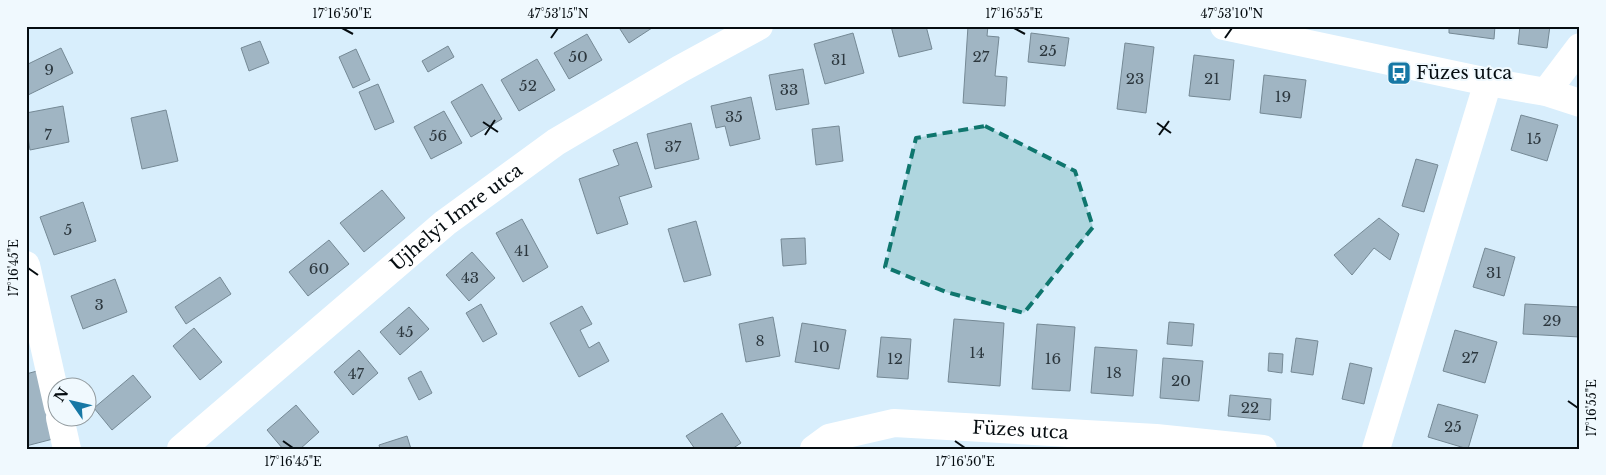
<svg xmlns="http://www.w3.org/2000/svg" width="1606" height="475" font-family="'Libre Baskerville',serif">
  <rect width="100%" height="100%" fill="#d8eefc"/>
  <path fill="#a0b5c3" stroke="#758995" d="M618,26H655L629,43Z
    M891,26H926L932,49L899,57Z
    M968,26H988L987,36L999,37L995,76L1007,77L1005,106L963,103Z
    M1449,26H1495L1494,39L1449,33Z
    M1520,26H1550L1547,48L1518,44Z
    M853,33L864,73L825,84L814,44Z
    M1031,33L1069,38L1065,66L1028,62Z
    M587,34L602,60L569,79L554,53Z
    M260,41L269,63L249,71L241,48Z
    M1125,43L1154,47L1146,113L1117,109Z
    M448,46L454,57L428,72L422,61Z
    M61,48L73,73L28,95L26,65Z
    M356,49L370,80L353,88L339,57Z
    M1194,55L1234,60L1230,100L1189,96Z
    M537,59L555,90L519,111L501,80Z
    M803,69L809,104L776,110L769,75Z
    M1264,75L1306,80L1301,118L1260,113Z
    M378,84L394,122L375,130L359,92Z
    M482,84L502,119L471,137L451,102Z
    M751,97L760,139L730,146L725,126L716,128L711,106Z
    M63,106L69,142L30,150L26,126V113Z
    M166,110L178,161L142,169L131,118Z
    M444,111L462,143L431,159L414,127Z
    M1521,115L1558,125L1547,161L1511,150Z
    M691,123L699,159L655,169L647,134Z
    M839,126L843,161L816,165L812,129Z
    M637,142L652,187L619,197L628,224L597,234L579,179L619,165L613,150Z
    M1416,159L1438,165L1424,212L1402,206Z
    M382,190L405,218L364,252L340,223Z
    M83,202L96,241L54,255L40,217Z
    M1379,218L1399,234L1390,260L1374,248L1352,275L1334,255Z
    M522,219L548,267L523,282L496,233Z
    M696,221L711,275L684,282L668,229Z
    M805,238L806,264L783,266L781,239Z
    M329,240L349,264L308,296L289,272Z
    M1485,248L1515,257L1504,296L1473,287Z
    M472,252L495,278L469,301L446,275Z
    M220,277L231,294L186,324L175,307Z
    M115,279L127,312L83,329L71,296Z
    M481,304L497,334L483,342L466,313Z
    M1525,304L1580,307V337L1523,334Z
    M582,306L592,324L580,330L589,348L599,342L609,361L579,377L550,323Z
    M409,307L429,329L400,355L380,332Z
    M773,317L780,356L746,362L739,324Z
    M954,319L1004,323L1000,386L948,382Z
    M1169,322L1194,324L1192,346L1167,344Z
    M802,323L846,330L839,369L795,362Z
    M1037,324L1075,327L1070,391L1032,389Z
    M194,328L222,362L200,380L173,346Z
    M1455,330L1497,342L1485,383L1443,371Z
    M881,337L911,339L908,379L877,377Z
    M1296,338L1318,341L1313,375L1291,372Z
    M1095,347L1137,350L1133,396L1091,393Z
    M359,350L378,373L353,395L334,372Z
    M1269,353L1283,354L1282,373L1268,371Z
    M1163,358L1203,361L1199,401L1160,398Z
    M1350,363L1372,368L1364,404L1342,399Z
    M37,371L53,439L26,446V374Z
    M421,371L432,393L419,400L408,378Z
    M133,375L151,397L112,430L94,408Z
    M1230,395L1271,399L1270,420L1228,416Z
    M1438,404L1478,415L1468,449L1428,437Z
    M296,405L319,432L300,449H283L267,430Z
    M722,413L741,443L732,449H695L686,436Z
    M407,436L411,449H380L379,445Z"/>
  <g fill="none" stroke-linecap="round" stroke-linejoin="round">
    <g stroke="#fff" stroke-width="28">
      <path d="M1224,26L1488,82L1546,92L1580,103"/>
      <path d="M1546,92L1580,47"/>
      <path d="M26,265L58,407"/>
      <path d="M60,418L67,449"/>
      <path id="s1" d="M181,449L445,223L556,142L680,69L759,26"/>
      <path id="s2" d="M814,449L829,438L894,423L1156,438L1263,449"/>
      <path d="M1376,449L1488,82"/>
    </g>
  </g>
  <path fill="#0f766e" fill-opacity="0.2" stroke="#0f766e" stroke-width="4" stroke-dasharray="10 6" stroke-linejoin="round" d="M985,126L1075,171L1093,227L1024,313L946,292L885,267L916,138Z"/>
  <path fill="none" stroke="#060d11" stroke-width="2" d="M342,28L353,34M1014,28L1025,34M551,38L558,28M1225,38L1232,28M483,122L498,132M1157,123L1171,133M485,135L495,120M1159,135L1169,121M28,268L38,275M1568,401L1578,408M283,441L293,448M955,441L965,448"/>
  <defs>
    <g id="bus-square" transform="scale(1.25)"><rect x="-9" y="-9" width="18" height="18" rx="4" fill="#1778a5" stroke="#f0f9fe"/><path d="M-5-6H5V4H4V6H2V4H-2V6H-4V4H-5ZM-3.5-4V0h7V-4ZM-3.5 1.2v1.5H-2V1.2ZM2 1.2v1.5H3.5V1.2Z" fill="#fff"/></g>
  </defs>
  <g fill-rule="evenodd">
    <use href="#bus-square" x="1399" y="73"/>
  </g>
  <g text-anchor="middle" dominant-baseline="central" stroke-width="4" stroke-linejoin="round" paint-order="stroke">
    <g font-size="15" fill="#2c373e">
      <text x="1048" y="50">25</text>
      <text x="578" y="56">50</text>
      <text x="981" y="56">27</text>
      <text x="839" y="59">31</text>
      <text x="49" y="69">9</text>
      <text x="1135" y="78">23</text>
      <text x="1212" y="78">21</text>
      <text x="528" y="85">52</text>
      <text x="789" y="89">33</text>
      <text x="1283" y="96">19</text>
      <text x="734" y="116">35</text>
      <text x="48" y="134">7</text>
      <text x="438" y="135">56</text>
      <text x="1534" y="138">15</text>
      <text x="673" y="146">37</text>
      <text x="68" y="229">5</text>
      <text x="522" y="250">41</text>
      <text x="319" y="268">60</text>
      <text x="1494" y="272">31</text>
      <text x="470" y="277">43</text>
      <text x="99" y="304">3</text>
      <text x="1552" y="320">29</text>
      <text x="405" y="331">45</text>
      <text x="760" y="340">8</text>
      <text x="821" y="346">10</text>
      <text x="977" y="352">14</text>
      <text x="1470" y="357">27</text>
      <text x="895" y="358">12</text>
      <text x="1053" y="358">16</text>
      <text x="1114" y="372">18</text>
      <text x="356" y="373">47</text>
      <text x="1181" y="380">20</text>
      <text x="1250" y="407">22</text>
      <text x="1453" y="426">25</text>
    </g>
    <g font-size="18" fill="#060d11" stroke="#f0f9fe" text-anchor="start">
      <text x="1416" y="73">Füzes utca</text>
    </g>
    <g font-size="18" fill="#060d11" stroke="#f0f9fe">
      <text stroke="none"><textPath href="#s1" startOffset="360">Ujhelyi Imre utca</textPath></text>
      <text stroke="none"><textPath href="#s2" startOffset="212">Füzes utca</textPath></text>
    </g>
  </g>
  <rect width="1606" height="475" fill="none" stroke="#f0f9fe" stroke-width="55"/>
  <g transform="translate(72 402) rotate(304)"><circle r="24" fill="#f0f9fe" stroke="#929b9f"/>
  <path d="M0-4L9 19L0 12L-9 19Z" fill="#1778a5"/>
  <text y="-8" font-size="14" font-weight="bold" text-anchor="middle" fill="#060d11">N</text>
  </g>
  <rect x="28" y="28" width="1550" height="420" fill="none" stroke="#060d11" stroke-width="2"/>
  <g font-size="12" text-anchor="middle" fill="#060d11">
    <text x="342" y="18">17°16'50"E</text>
    <text x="558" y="18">47°53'15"N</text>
    <text x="1014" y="18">17°16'55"E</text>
    <text x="1232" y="18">47°53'10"N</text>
    <text transform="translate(14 268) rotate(-90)" y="4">17°16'45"E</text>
    <text transform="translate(1592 408) rotate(-90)" y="4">17°16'55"E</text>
    <text x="293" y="466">17°16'45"E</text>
    <text x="965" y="466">17°16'50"E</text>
  </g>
</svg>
